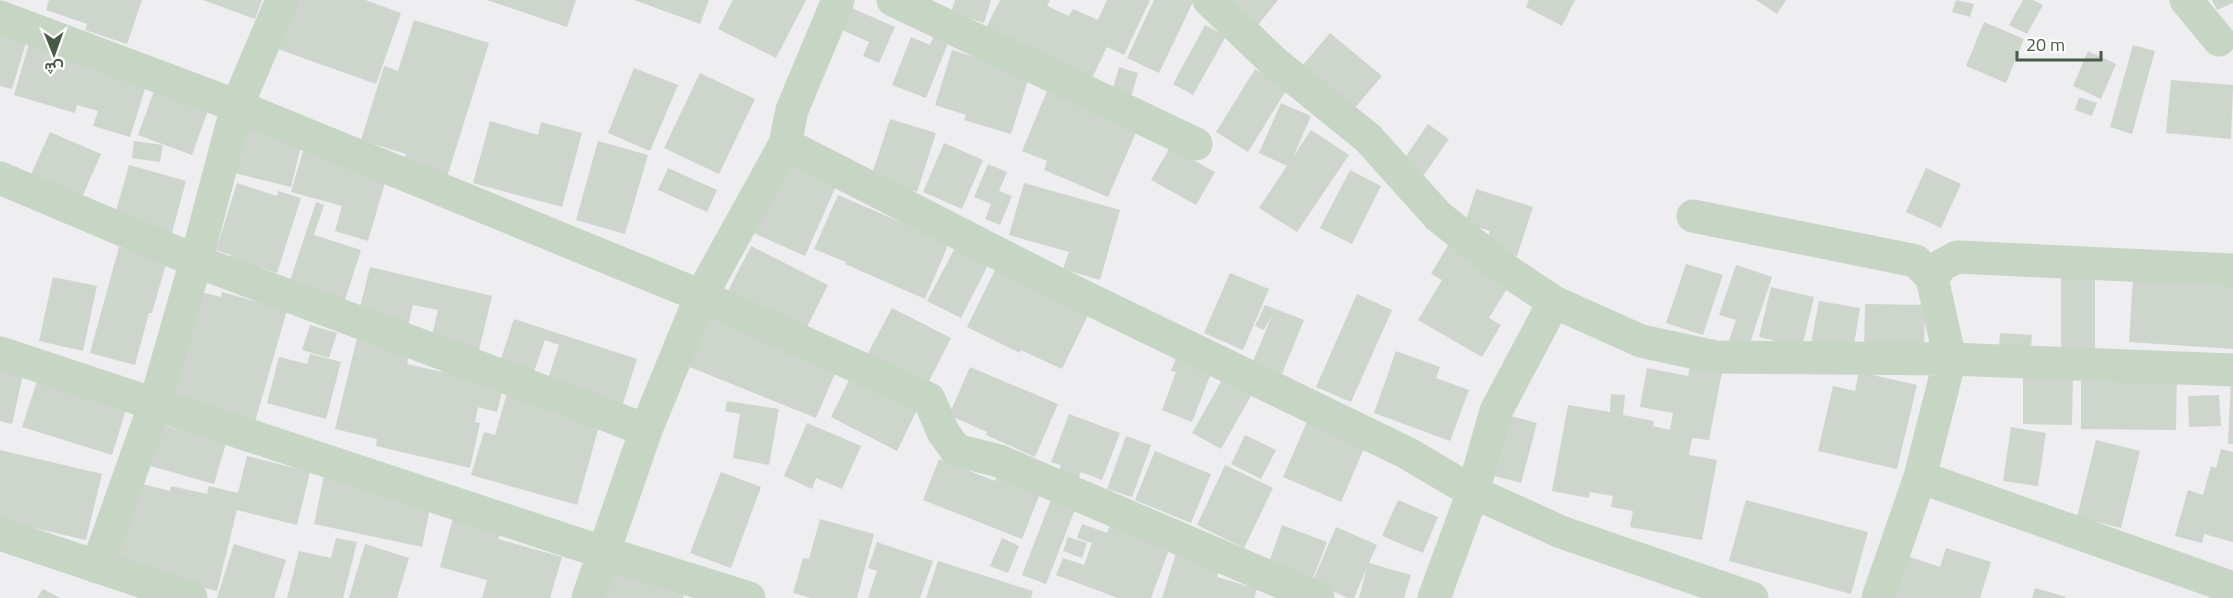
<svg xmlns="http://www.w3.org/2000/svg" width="2233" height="598" font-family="'Titillium Web',Vazirmatn,sans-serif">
  <rect width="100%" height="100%" fill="#eeedf0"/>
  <path fill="#cdd5cd" d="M49,0H142L127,44L85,30L87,24L46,10Z
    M203,0H262L255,19Z
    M292,0H365L401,13L376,84L275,48Z
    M487,0H576L567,27Z
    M634,0H709L700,24Z
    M733,0H806L776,58L718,29Z
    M955,0H991L984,23L951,12Z
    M1000,0H1050L1047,6L1069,16L1073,9L1098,20L1107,0H1150L1124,55L1107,47L1092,78L986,28Z
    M1154,0H1194L1159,73L1127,58Z
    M1214,0H1278L1254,30Z
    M1529,0H1575L1562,26L1526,7Z
    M1756,0H1786L1777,14Z
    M1956,0L1974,4L1970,17L1952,12Z
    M2023,0H2033L2043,5L2027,34L2009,25Z
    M2212,0H2233V3L2217,10Z
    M847,6L895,27L879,63L863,56L869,42L838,28Z
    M414,20L489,43L447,177L404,163L406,154L361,140L384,66L398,71Z
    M1984,22L2024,39L2006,83L1966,66Z
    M1205,25L1226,36L1193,95L1173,84Z
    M0,31L27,39L12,89L0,86Z
    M1330,33L1382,76L1348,116L1297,72Z
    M934,35L949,41L926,98L892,85L911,37L930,45Z
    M30,40L149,76L130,137L93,126L98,111L77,105L75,113L14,95Z
    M2133,45L2155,51L2132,134L2110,127Z
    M952,50L1030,74L1011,134L964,120L966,115L935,105Z
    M2088,51L2116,64L2101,99L2073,86Z
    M1119,67L1138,73L1131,97L1112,92Z
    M634,68L678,85L650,151L608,133Z
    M1255,69L1287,89L1248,152L1216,132Z
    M700,73L755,99L719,174L664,148Z
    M158,80L212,99L192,155L138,135Z
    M2171,80L2233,85L2231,139L2166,133Z
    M1047,91L1137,130L1108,197L1044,170L1047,161L1022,151Z
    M2079,97L2097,103L2092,116L2075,110Z
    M1281,103L1311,116L1293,157L1311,130L1349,155L1297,232L1259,208L1287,166L1259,153Z
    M890,119L936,133L917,192L871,177Z
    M490,121L538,135L541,122L582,133L562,207L473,183Z
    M238,122L303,138L291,187L226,171Z
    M1428,124L1449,139L1419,182L1398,168Z
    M50,132L101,154L79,204L28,181Z
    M134,141L163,145L160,162L132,158Z
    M598,141L648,155L625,234L576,220Z
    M944,143L983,160L962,209L923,192Z
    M1170,147L1215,172L1196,205L1151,180Z
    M304,148L388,172L368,241L335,231L342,206L291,192Z
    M780,161L836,186L805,256L749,231Z
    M988,164L1007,172L999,191L1012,196L1000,225L985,219L991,204L974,197Z
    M129,165L186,181L170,240L112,225Z
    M668,168L717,190L707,212L658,190Z
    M1926,168L1961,184L1941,228L1906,212Z
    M1350,170L1381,186L1352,244L1320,228Z
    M237,183L277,196L278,191L301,198L277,273L262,268L226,270L231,255L216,250Z
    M1024,183L1120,210L1100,280L1063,269L1069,252L1009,235Z
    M1476,189L1533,207L1517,256L1486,246L1490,231L1465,223Z
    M838,195L949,243L925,299L845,264L846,262L814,249Z
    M316,202L324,205L314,235L361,250L343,306L288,287Z
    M1450,242L1513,279L1489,318L1501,325L1482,357L1418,320L1442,280L1431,274Z
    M751,246L828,285L805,331L727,293Z
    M956,246L989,263L961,318L927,301Z
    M119,247L167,260L152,313H149L135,365L90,353Z
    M998,264L1090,311L1062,369L1021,350L1020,353L967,327Z
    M1686,264L1723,275L1703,335L1666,323Z
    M1736,265L1772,277L1749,346L1729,340L1736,320L1719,315Z
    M370,267L492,296L479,350L431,339L438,310L413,305L408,326L357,319Z
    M1230,273L1269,289L1243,350L1204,333Z
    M2061,276H2095V351H2061Z
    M53,277L97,286L83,351L39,341Z
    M2133,278L2233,285V349L2129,342Z
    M1771,287L1814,297L1802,347L1759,337Z
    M193,290L221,297L222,292L287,310L255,422L162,396Z
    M1357,294L1392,310L1351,402L1316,387Z
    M1819,301L1860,308L1852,357L1810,349Z
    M1865,304L1925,305L1924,356L1864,355Z
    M1265,305L1304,320L1281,376L1252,364L1273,313L1264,330L1255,326Z
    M892,308L951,338L926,387L866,357Z
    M710,310L839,364L816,418L687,366Z
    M514,319L637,359L619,416L544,391L559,345L545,340L530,383L497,371Z
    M310,325L337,333L329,358L302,350Z
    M2000,333L2032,335L2031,347L1999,345Z
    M357,338L410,351L407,364L442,372L444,366L505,380L497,412L478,407L475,422L480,423L470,468L376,446L377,439L335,429Z
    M1396,351L1440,367L1436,378L1469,390L1450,441L1374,413Z
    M1178,353L1214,366L1192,422L1162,410L1176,372L1171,371Z
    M310,354L341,362L326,419L267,403L279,357L307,364Z
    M1690,366L1722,372L1709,440L1692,438L1689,455L1717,460L1702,540L1630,527L1633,511L1611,507L1613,496L1590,492L1589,498L1552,491L1568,405L1610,412L1611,394L1625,395L1623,415L1654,421L1653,426L1670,430L1673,413L1640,407L1647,368L1688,376Z
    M970,367L1058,404L1035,457L986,435L987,432L949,415Z
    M0,370L23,375L12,424L0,421Z
    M2081,370L2177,371L2176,430L2081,429Z
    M2023,371H2073L2072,425L2023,424Z
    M1859,372L1917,385L1897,469L1818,451L1833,386L1855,391Z
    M852,374L918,408L897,451L831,417Z
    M39,375L128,403L112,455L22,427Z
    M1223,378L1252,394L1221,449L1192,433Z
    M2231,380H2233V444H2228Z
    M509,386L600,423L577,505L471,475L484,432L495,435Z
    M2219,395L2221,426L2189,427L2188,396Z
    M727,401L779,409L769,465L733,458L740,414L725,411Z
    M1069,414L1120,433L1102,480L1081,472L1076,484L1057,477L1061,465L1051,462Z
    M1503,414L1537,423L1521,483L1487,474Z
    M1309,417L1368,439L1341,502L1283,477Z
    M807,423L861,446L842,489L816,478L812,489L784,476Z
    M159,424L226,443L214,484L147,465Z
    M2011,427L2046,433L2038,486L2003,481Z
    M1245,435L1276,450L1261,479L1231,464Z
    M1126,436L1151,445L1132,497L1107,489Z
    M2096,440L2140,451L2121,528L2077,517Z
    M2221,449L2233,452V542L2204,534L2202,543L2175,536L2188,490L2203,495L2211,466L2216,468Z
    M0,450L102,474L86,540L0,520Z
    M1155,451L1211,474L1191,523L1135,500Z
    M247,456L310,472L297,525L237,510L217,591L146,574L110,562L130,481L170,491L171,486L207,494L209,486L238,493Z
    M939,459L995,481L1000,469L1043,486L1022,539L923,500Z
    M1225,465L1273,488L1244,548L1197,525Z
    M721,472L761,487L731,568L690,553Z
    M324,476L432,499L422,547L314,524Z
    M1052,497L1076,507L1046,584L1022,575Z
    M1398,500L1438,517L1423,553L1382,536Z
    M1746,500L1868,532L1851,594L1729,561Z
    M455,510L503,523L498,539L562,557L550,598H482L487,580L440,567Z
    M820,519L874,534L857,598H812L793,593L803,558L809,559Z
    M1111,522L1171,544L1151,598H1118L1056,575L1063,558L1084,565L1092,543L1077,538L1082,524L1107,533Z
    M1282,525L1327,542L1310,586L1267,569Z
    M1336,527L1377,545L1369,563L1411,575L1404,598H1359L1367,567L1354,598H1348L1312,583Z
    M1068,537L1087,543L1082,558L1063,551Z
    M336,538L357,542L343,598H287L299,551L331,558Z
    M1002,538L1019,546L1008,573L990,566Z
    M877,542L933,561L920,598H868L877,571L868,568Z
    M234,544L286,560L274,598H217Z
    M365,544L409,558L397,598H349Z
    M1946,548L1991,562L1980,598H1880L1895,552L1940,567Z
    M1177,550L1221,563L1217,577L1257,589L1254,598H1162Z
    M938,561L1033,591L1031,598H926Z
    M600,565L686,586L683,598H592Z
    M2035,588L2066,597V598H2032Z
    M43,589L60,598H37Z"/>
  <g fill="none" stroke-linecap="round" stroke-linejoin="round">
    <path stroke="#c6d5c4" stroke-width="33" d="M893,0L1196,144
      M1209,0L1274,62L1368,138L1438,216L1506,270L1554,302L1641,341L1715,357L1950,359L1932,278L1916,261L1693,216
      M2186,0L2219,40
      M0,17L237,106L701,296L929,399L943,432L956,450L999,461L1318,598
      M785,144L1054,282L1407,453L1473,492L1561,532L1752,598
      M0,178L196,261L646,430
      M1932,278L1942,265L1957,257L2233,270
      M0,353L602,552L749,598
      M1920,477L2233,588
      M0,534L191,598
      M97,567L155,404L196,261L237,106L282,0
      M588,598L646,430L701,296L785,144L792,110L838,0
      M1434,598L1473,492L1496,411L1554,302
      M1878,598L1920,477L1950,359L2233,370"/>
  </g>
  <g transform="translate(54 54) rotate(179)" stroke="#ffffff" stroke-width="4.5" paint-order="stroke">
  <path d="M0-4.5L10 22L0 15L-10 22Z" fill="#485b46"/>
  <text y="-9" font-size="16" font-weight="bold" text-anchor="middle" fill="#485b46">ش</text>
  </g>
  <path d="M2017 51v9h84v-9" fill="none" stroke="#485b46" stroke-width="3"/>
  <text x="2026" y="51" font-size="18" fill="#485b46" stroke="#ffffff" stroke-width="4.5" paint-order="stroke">20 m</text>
</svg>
